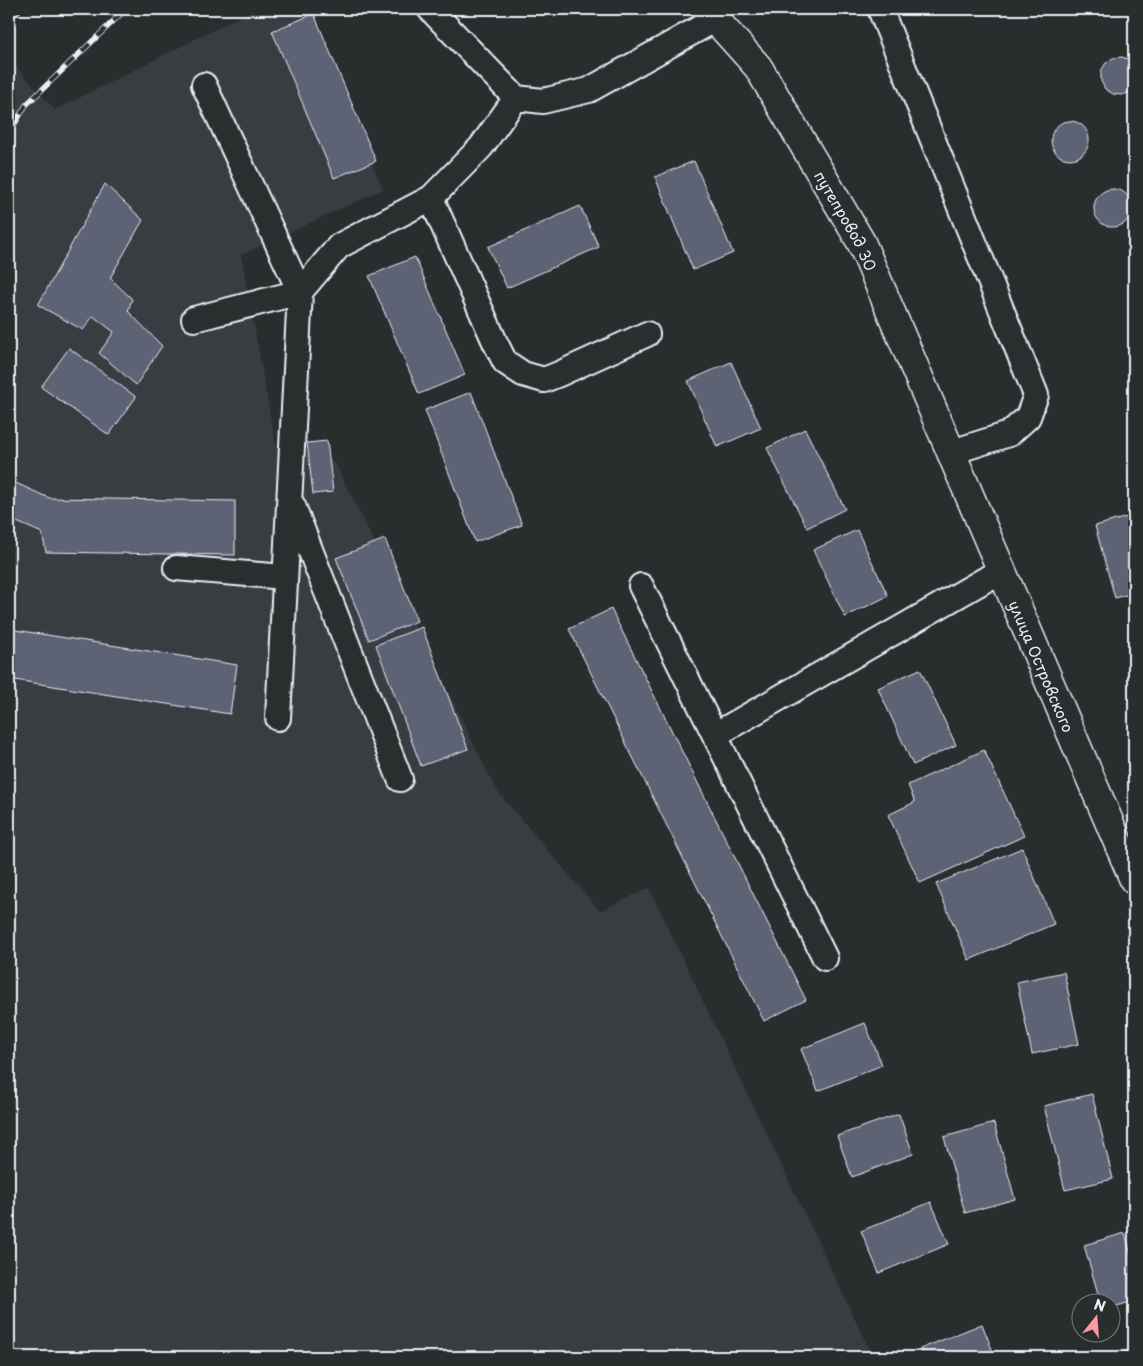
<svg xmlns="http://www.w3.org/2000/svg" width="1143" height="1366" font-family="'Playpen Sans',sans-serif">
  <rect width="100%" height="100%" fill="#2a2d2e"/>
  <filter id="ink" filterUnits="userSpaceOnUse"><feTurbulence type="fractalNoise" baseFrequency=".02" numOctaves="2"/><feDisplacementMap in="SourceGraphic" scale="10" xChannelSelector="R" yChannelSelector="G"/><feConvolveMatrix kernelMatrix="1 2 1 2 8 2 1 2 1" color-interpolation-filters="sRGB"/></filter>
  <g filter="url(#ink)">
    <path fill="#393d43" d="M255,9H304L383,189L241,255L276,447L335,463L497,791L600,911L649,888L873,1357H9V66L12,62L55,110Z"/>
    <path fill="#5d6274" stroke="#e8f1f8" d="M314,14L376,161L334,178L272,31Z
      M1122,57L1131,60L1134,64V88L1131,92L1122,95L1113,94L1105,89L1101,81V71L1106,63L1113,58Z
      M1051 140a19 19 0 1 1 38 0a19 19 0 1 1-38 0Z
      M694,161L733,253L693,270L655,177Z
      M105,184L143,220L110,278L132,299L128,311L162,346L136,385L99,353L114,332L93,316L83,330L38,305Z
      M1094 208a19 19 0 1 1 38 0a19 19 0 1 1-38 0Z
      M580,206L599,247L507,288L488,247Z
      M415,257L465,375L419,394L369,276Z
      M69,348L136,397L109,435L41,387Z
      M731,362L761,428L717,447L688,381Z
      M471,392L522,525L475,542L425,410Z
      M805,429L845,509L807,528L767,448Z
      M327,441L333,492L313,494L307,443Z
      M9,480L49,498L235,501V555L46,552L42,533L10,519L9,521Z
      M1134,515V593L1115,598L1095,526Z
      M857,530L888,596L845,617L813,550Z
      M385,539L417,621L369,640L336,558Z
      M611,609L806,1000L764,1021L569,629Z
      M422,627L468,749L421,766L376,645Z
      M9,629L237,665L230,714L9,679Z
      M920,669L956,745L913,765L878,688Z
      M1134,669V683L1131,670Z
      M984,750L1024,836L920,883L888,815L915,802L908,785Z
      M1022,848L1054,924L969,960L936,884Z
      M1064,972L1079,1044L1032,1054L1017,982Z
      M865,1023L882,1065L818,1091L801,1049Z
      M1092,1094L1113,1179L1065,1190L1044,1106Z
      M899,1114L913,1154L852,1177L837,1136Z
      M994,1123L1015,1199L965,1213L944,1137Z
      M931,1202L949,1244L879,1273L861,1231Z
      M1125,1233L1134,1266V1301L1110,1308V1304H1101L1084,1245Z
      M982,1324L995,1357H923L920,1349Z
      M1134,1349V1357H1113V1355Z"/>
    <g fill="none" stroke-linecap="round" stroke-linejoin="round">
      <g stroke="#e8f1f8" stroke-width="28">
        <path id="minor" d="M430,9L516,98L543,101L589,90L716,19
          M880,9L1036,395L1028,417L1009,434L952,452
          M431,198L495,342L505,362L523,374L544,380L559,374L647,334
          M194,319L300,292L204,85
          M293,506L400,779
          M176,568L285,577
          M641,586L825,958
          M278,718L300,292L339,246L431,198L481,147L516,98
          M715,735L1002,570"/>
      </g>
      <g stroke="#e8f1f8" stroke-width="31">
        <g id="major">
          <path id="s1" d="M706,9L758,67L861,242L1134,880"/>
        </g>
      </g>
      <use href="#minor" stroke="#2a2d2e" stroke-width="24"/>
      <use href="#major" stroke="#2a2d2e" stroke-width="28"/>
      <g stroke="#e8f1f8" stroke-width="5.5">
        <path id="rail" d="M9,18L20,9
          M9,133L26,105L126,9"/>
      </g>
      <use href="#rail" stroke="#2a2d2e" stroke-width="4" stroke-dasharray="11" stroke-linecap="butt"/>
    </g>
  </g>
  <g text-anchor="middle" dominant-baseline="central" stroke-width="4.5" stroke-linejoin="round" paint-order="stroke">
    <g font-size="15" fill="#e8f1f8" stroke="#2a2d2e">
      <text stroke="none"><textPath href="#s1" startOffset="255">путепровод 30</textPath></text>
      <text stroke="none"><textPath href="#s1" startOffset="742">улица Островского</textPath></text>
    </g>
  </g>
  <rect width="1143" height="1366" fill="none" stroke="#2a2d2e" stroke-width="30"/>
  <rect x="15" y="15" width="1113" height="1336" fill="none" stroke="#e8f1f8" stroke-width="2" filter="url(#ink)"/>
  <g transform="translate(1096 1318) rotate(17)"><circle r="24" fill="#2a2d2e" stroke="#767b7f"/>
  <path d="M0-4L9 19L0 12L-9 19Z" fill="#ff9aa2"/>
  <text y="-8" font-size="14" font-weight="bold" text-anchor="middle" fill="#e8f1f8">N</text>
  </g>
</svg>
